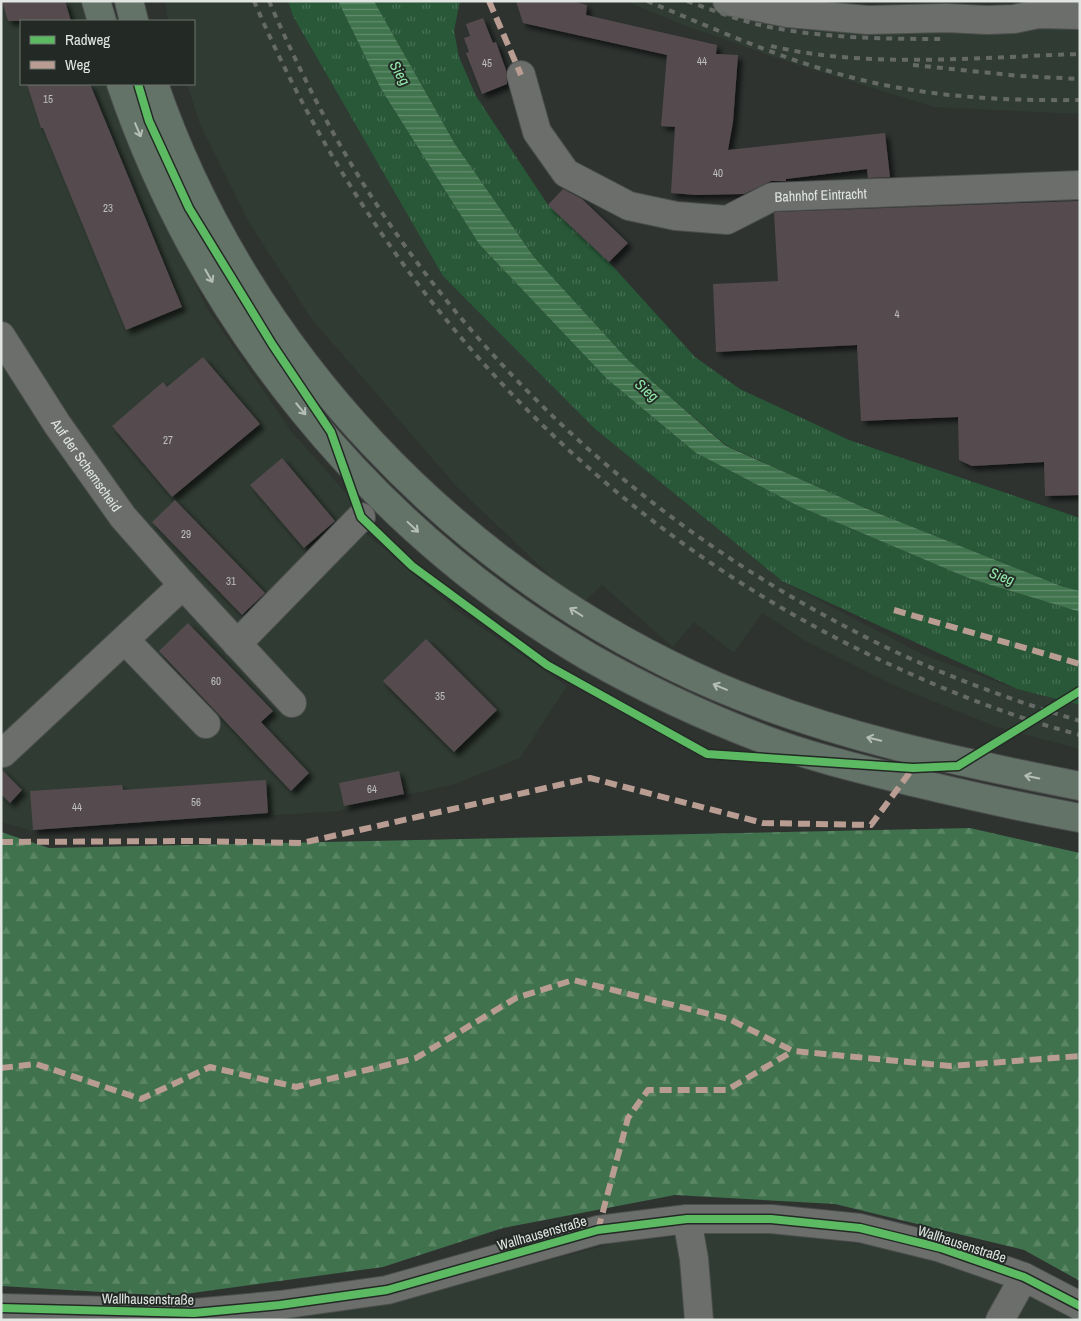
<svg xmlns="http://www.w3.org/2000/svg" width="1081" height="1321" font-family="'Archivo Narrow',sans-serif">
  <defs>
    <pattern id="grass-tufts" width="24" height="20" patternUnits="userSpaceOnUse" patternTransform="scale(1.25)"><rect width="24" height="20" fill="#285837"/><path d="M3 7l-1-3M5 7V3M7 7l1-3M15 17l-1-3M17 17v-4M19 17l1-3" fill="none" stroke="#477054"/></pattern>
    <pattern id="forest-firs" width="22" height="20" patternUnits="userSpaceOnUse" patternTransform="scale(1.25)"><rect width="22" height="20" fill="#40724d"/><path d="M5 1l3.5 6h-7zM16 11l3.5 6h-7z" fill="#5b8666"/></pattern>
    <pattern id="water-rules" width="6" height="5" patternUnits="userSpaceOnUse" patternTransform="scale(1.25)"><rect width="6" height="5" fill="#3f744d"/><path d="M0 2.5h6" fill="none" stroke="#648e6f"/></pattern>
    <filter id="shadow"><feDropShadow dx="4.5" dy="4.5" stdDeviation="2.5" flood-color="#0009"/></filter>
  </defs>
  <rect width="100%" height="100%" fill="#2e3330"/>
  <path fill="#303b33" d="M1,1H82L88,21H21V84H111L135,150L206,307L291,431L353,501L364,532L456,610L567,686L520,758L455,784L339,811L33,831L1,822Z
    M165,1H288L293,16L595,429L782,581L924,655L1017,689L1080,705V749L994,726L893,685L804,640L762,613L734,653L694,622L673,647L602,585L581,605L457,487L311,318L250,224L200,124L187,84H194V21H168Z
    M625,1H766L962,29H1080V114L934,107L782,60L681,24Z
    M755,1230L904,1250L1010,1283L1075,1320H216L377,1306L618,1242Z"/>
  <path fill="url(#grass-tufts)" d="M288,1H338L381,89L479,244L607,379L696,453L798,506L968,578L1080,612V705L1017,689L782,581L595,429L443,276L293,16Z
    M374,1H460L454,31L459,57L476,96L548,205L609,262L695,357L740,389L849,440L1080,518V591L1061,586L865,508L727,446L628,360L534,257L455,144Z"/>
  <path fill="url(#forest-firs)" d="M970,828L1080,853V1281L1024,1250L835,1204L675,1195L503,1228L383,1267L170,1296L1,1286V832L49,848Z"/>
  <path fill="url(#water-rules)" d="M338,1H374L455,144L534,257L628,360L726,446L865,508L1061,586L1080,591V612L968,578L798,506L696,453L607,379L479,244L381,89Z"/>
  <path fill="#544b4f" filter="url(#shadow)" d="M2,1H65L71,21H8Z
    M516,1H572L587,5L586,15L717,45L716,54L738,55L733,122L728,150L885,133L890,177L868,178L867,169L786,179V181H771L744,194L696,195L671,193L675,127L661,126L667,55L523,23Z
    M483,18L493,43L496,42L506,70L507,84L482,94L466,53L469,52L464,38L470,36L466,24Z
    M27,84H90L182,307L126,330L43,128H41Z
    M563,189L582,199L628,243L609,262L548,205Z
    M1080,201V495L1045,496L1044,462L972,466L959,460L958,417L861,421L857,345L716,352L713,284L778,281L774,213L776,212Z
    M203,357L260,424L172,497L112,426L163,382L167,387Z
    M282,458L335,521L304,548L250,485Z
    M175,500L265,593L242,615L152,522Z
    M188,623L273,711L261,722L309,773L291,791L159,651Z
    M426,639L497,710L454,752L383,681Z
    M1,769L22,790L10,803L1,794Z
    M399,771L404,794L344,806L339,783Z
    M266,780L268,813L33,830L30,791L122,785L123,790Z"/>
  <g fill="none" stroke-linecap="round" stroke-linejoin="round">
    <g stroke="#4b4f4d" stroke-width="30">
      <g id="minor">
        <path d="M727,1L788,13L868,20L946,18L987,20L1014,19L1038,14L1080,15"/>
        <path id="s1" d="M521,75L537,132L566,173L629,206L676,216L727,220L772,197L1080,185"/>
        <path id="s2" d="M1,336L57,424L123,517L183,585L292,703"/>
        <path d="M125,640L206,724"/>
        <path d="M237,644L361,517"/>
        <path d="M3,753L183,585"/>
        <path d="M687,1219L694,1259L699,1320"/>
        <path d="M1,1308L194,1313L280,1305L387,1290L598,1230L687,1219H771L860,1228L941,1248L1024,1277L1080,1306"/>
        <path d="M1000,1320L1024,1277"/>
      </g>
    </g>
    <g stroke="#4b4f4d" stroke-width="30">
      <path id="highway" d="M96,1L102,21
        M129,1L134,21
        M121,84C203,323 371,529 589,657C645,689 703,716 763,739C813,758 865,770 917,783C971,796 1025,808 1080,818
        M154,84C246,352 458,575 718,687C833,736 958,762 1080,786"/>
    </g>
    <use href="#minor" stroke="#6c6e6c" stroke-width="28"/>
    <use href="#highway" stroke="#647368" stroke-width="28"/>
    <path stroke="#666a67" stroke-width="4" stroke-dasharray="6 6" stroke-linecap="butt" d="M254,1C381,298 606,537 902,670C959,696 1019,719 1080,735
      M269,1C293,56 319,110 350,162C468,360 645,523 850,629C923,668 1001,697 1080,721
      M647,1C715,29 783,60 854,78C928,97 1003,101 1080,100
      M687,1C712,10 738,20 764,26C822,38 882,39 941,39
      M771,46C867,69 981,57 1080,54
      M913,65L1020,76L1080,79"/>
    <path stroke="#b99d93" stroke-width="6" stroke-dasharray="12 6" stroke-linecap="butt" d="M489,1L521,75
      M894,610L1080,664
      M1,842L193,841L302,843L590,778L763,823L871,825L913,768
      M1,1068L36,1064L141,1099L210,1067L296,1087L416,1058L516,998L573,980L729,1019L793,1051L950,1066L1080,1056
      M598,1230L628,1118L648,1090H727L793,1051"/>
    <g stroke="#232a25" stroke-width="11">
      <path id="cycleway" d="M138,84L149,121L189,208L272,344L331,432L361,517L412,566L547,665L707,754L913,768L958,766L1080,691
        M1,1308L194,1313L280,1305L387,1290L598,1230L687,1219H771L860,1228L941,1248L1024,1277L1080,1306"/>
    </g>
    <use href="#cycleway" stroke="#5cba63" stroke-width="8"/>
  </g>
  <defs><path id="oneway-shaft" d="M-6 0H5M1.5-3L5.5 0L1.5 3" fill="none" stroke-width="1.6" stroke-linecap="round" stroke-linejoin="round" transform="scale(1.25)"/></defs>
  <g stroke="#b5beb7">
    <use href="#oneway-shaft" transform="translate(138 130) rotate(67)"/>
    <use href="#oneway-shaft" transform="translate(209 276) rotate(60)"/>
    <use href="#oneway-shaft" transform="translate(301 409) rotate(50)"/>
    <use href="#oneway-shaft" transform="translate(413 527) rotate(43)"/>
    <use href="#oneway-shaft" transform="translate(576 612) rotate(-148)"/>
    <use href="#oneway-shaft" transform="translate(720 687) rotate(-157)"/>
    <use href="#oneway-shaft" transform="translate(874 739) rotate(-166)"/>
    <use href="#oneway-shaft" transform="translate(1032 777) rotate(-169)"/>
  </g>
  <g text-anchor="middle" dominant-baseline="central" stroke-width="4" stroke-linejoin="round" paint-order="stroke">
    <g font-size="11" fill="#bebfbd">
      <text x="702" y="61">44</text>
      <text x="487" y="63">45</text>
      <text x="48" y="99">15</text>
      <text x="718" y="173">40</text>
      <text x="108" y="208">23</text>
      <text x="897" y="314">4</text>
      <text x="168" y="440">27</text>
      <text x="186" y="534">29</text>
      <text x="231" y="581">31</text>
      <text x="216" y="681">60</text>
      <text x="440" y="696">35</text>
      <text x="372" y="789">64</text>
      <text x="196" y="802">56</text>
      <text x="77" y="807">44</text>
    </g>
    <g font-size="14" fill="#e1e6e2" stroke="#232a25">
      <text stroke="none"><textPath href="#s1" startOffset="379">Bahnhof Eintracht</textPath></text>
      <text stroke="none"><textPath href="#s2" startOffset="155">Auf der Schemscheid</textPath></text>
      <text transform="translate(542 1233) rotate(-16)">Wallhausenstraße</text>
      <text transform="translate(962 1244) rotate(18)">Wallhausenstraße</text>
      <text transform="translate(148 1299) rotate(1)">Wallhausenstraße</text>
    </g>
    <g font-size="15" font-style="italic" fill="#92e6a7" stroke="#232a25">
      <text transform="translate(400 73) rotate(60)">Sieg</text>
      <text transform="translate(647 390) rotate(41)">Sieg</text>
      <text transform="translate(1002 576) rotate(20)">Sieg</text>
    </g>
  </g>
  <rect width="1081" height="1321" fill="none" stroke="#e1e6e2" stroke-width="5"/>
  <rect x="20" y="20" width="175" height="65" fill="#232a25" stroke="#6f7571"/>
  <rect x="30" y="36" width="25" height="8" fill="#5cba63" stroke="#6f7571"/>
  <text x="65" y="45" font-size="15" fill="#e1e6e2">Radweg</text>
  <rect x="30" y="61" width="25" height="8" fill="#b99d93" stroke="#6f7571"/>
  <text x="65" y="70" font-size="15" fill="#e1e6e2">Weg</text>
</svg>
